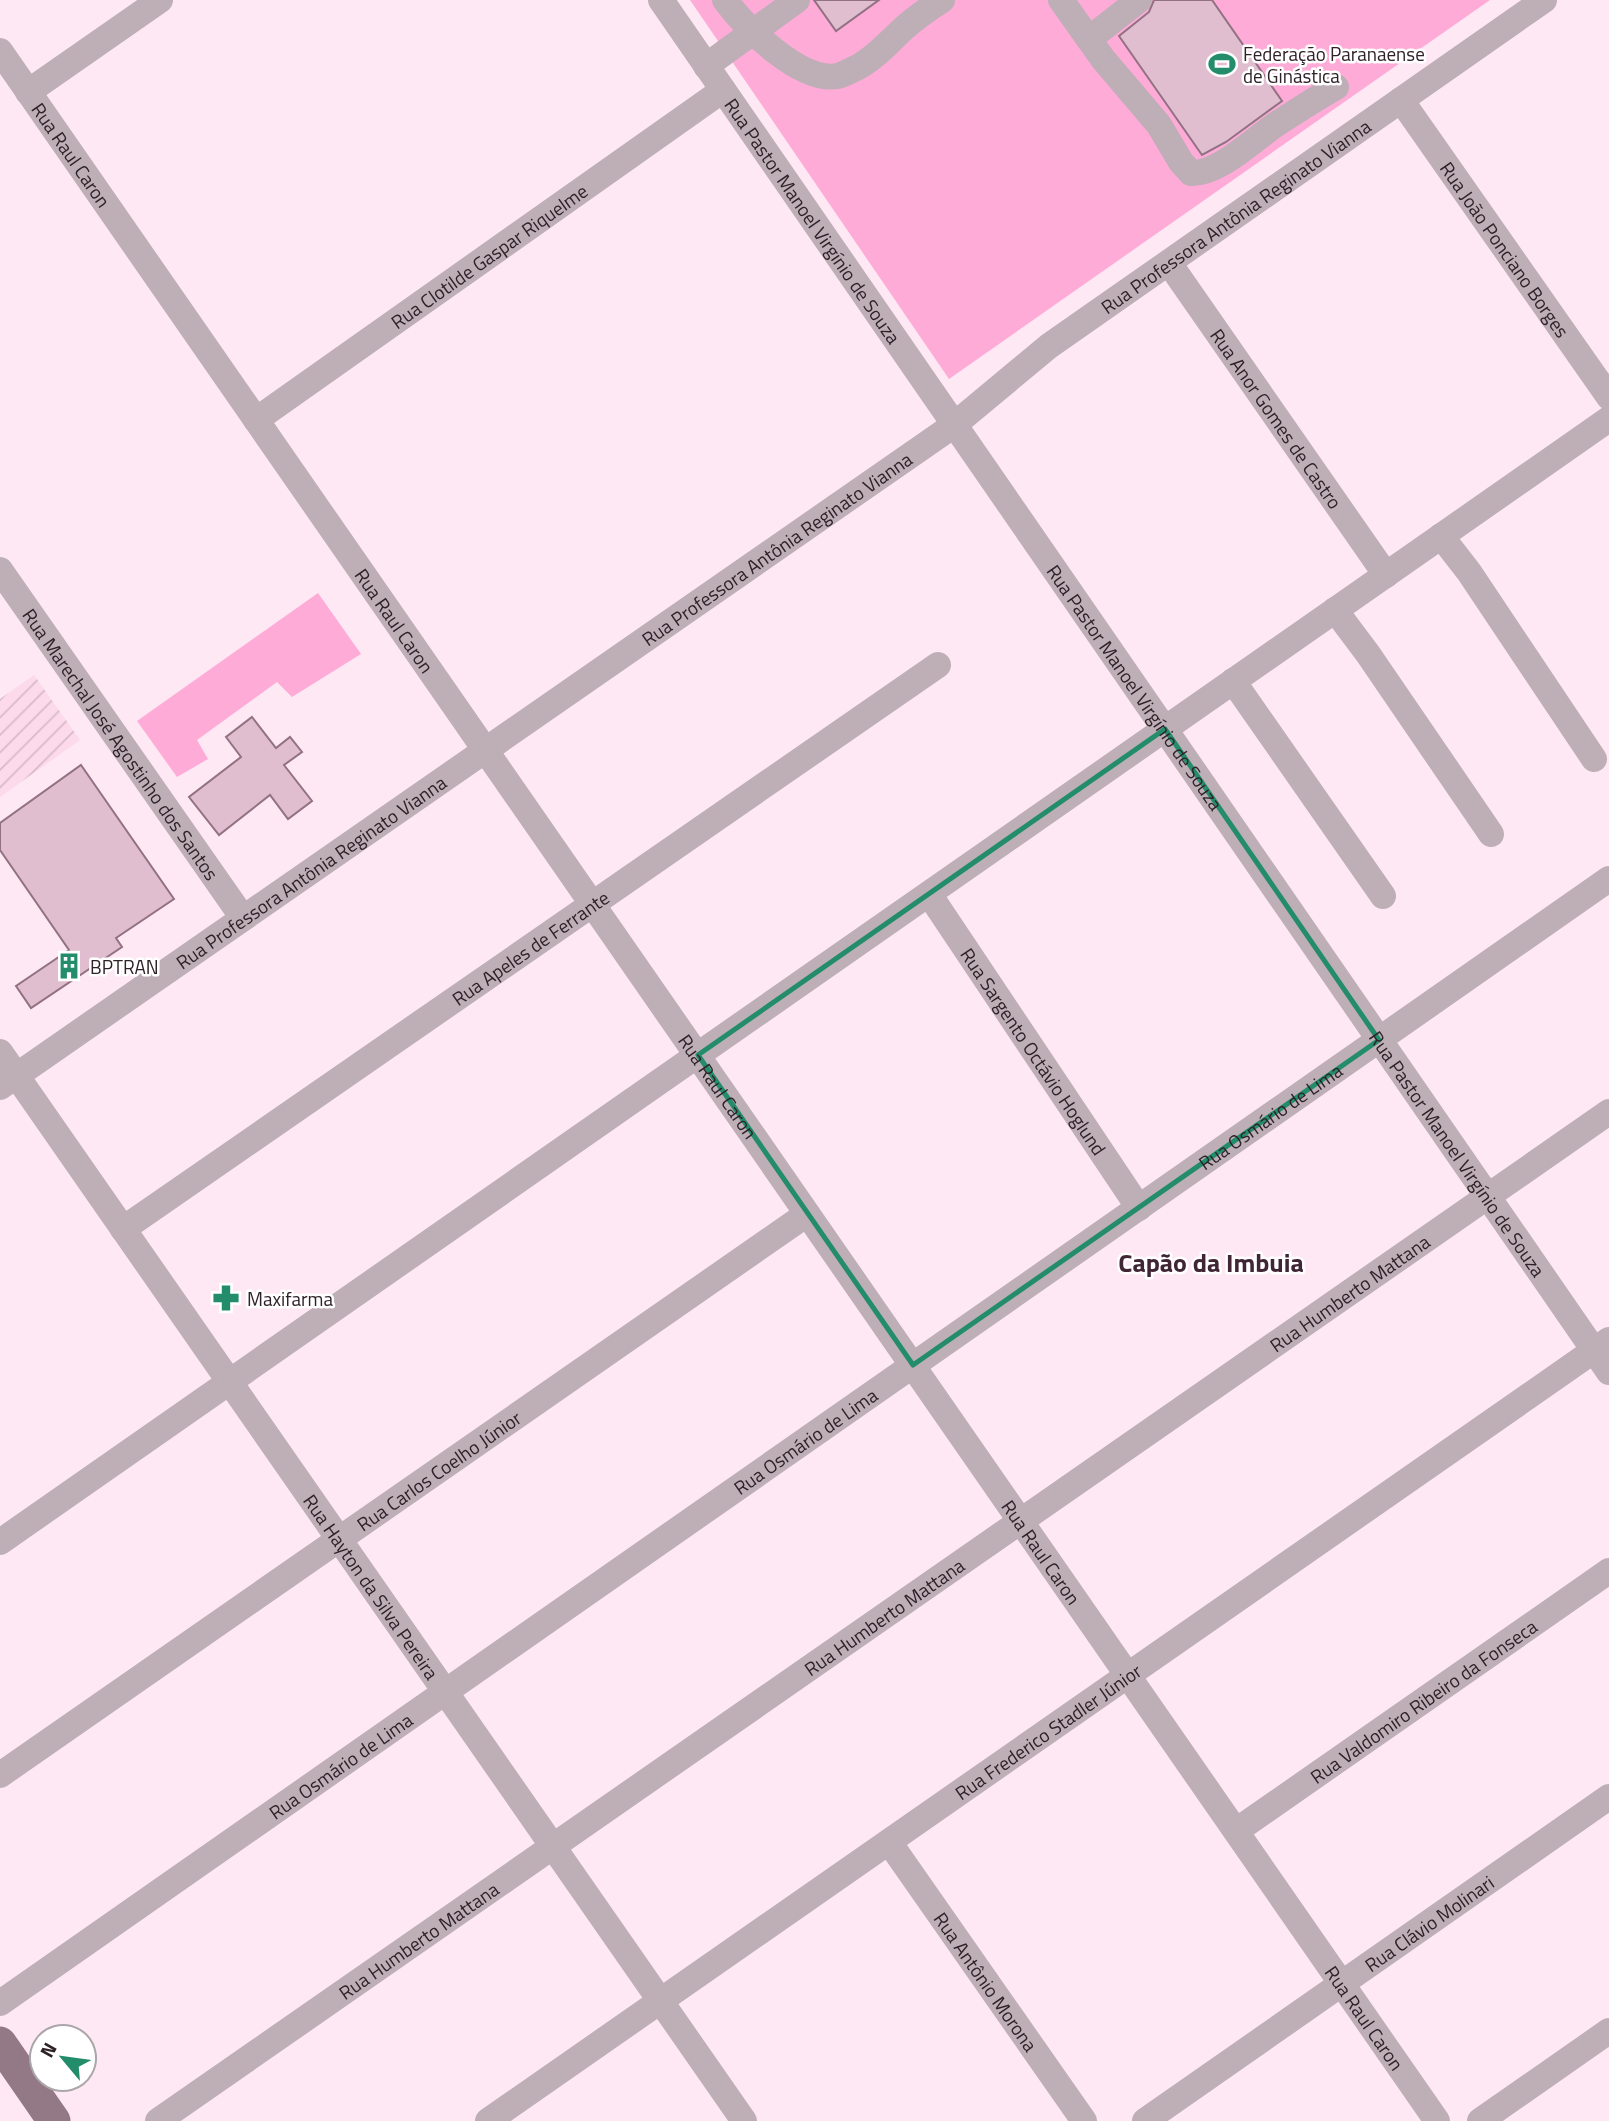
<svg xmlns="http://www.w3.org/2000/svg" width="1609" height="2121" font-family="'Titillium Web',sans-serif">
  <defs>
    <pattern id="industrial-furrows" width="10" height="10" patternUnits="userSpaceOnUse" patternTransform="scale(1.75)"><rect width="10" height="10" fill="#fcd9eb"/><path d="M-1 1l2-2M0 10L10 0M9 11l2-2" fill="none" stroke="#d8baca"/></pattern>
  </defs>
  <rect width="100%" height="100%" fill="#fee8f3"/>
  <path fill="url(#industrial-furrows)" d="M34,675L80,740L0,797V699Z"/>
  <path fill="#feabd8" d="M690,0H1490L949,379Z
    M318,593L361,654L292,697L277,682L197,740L208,759L177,777L137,721Z"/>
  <path fill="#e0bdcf" stroke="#917182" stroke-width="2" d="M814,0H879L836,31Z
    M1154,0H1212L1282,101L1226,142L1202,155L1119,36L1149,12Z
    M252,717L276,748L290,737L302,752L284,765L312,801L288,819L270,795L219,835L189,797L241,757L226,737Z
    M81,765L174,899L116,938L122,947L31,1008L16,986L69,950L0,850V823Z"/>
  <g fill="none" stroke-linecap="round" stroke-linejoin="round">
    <g stroke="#beaeb6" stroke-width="26">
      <path id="s1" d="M661,0L1609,1372"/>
      <path d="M725,0C745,27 800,83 838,76C844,74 852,70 858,67C875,58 889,42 903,29C915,18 928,9 942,0"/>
      <path d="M1061,0L1103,59L1159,125L1181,162L1191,173C1219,174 1253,140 1275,125C1295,112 1315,99 1336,87"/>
      <path d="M1089,39L1139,0"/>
      <path id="s2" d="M0,51L1437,2121"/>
      <path d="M706,66L797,0"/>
      <path d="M28,92L160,0"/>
      <path id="s3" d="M1401,100L1609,397"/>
      <path id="s4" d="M1169,263L1386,575"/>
      <path id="s5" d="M256,420L723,90"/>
      <path d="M1441,536L1469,572L1594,759"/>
      <path id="s6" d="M0,570L243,918"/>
      <path d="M1335,610L1368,654L1491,834"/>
      <path d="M1233,681L1383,896"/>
      <path id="s7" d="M929,894L1139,1208"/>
      <path id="s8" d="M0,1052L744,2121"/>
      <path id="s9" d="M0,1087L954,425L1049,346L1544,0"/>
      <path id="s10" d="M123,1229L938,665"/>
      <path d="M0,1542L1609,419"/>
      <path id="s11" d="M0,1775L807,1214"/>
      <path id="s12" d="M1236,1831L1609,1571"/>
      <path id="s13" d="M889,1842L1084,2121"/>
      <path id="s14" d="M0,2003L1609,879"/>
      <path id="s15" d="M158,2121L1609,1112"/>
      <path id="s16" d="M488,2121L1609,1340"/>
      <path id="s17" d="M1145,2121L1609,1797"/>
      <path d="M1480,2121L1609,2031"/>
    </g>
    <path stroke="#937886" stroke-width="33" d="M0,2043L54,2121"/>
  </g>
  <path fill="none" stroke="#238c6a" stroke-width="5" stroke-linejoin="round" d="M1165,729L1379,1040L913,1365L698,1055Z"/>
  <defs>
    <g id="stadium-bare" transform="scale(2.1)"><path d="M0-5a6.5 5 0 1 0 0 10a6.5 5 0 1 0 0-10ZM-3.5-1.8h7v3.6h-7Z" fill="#238c6a" stroke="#fff" stroke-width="2.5" paint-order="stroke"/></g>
    <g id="building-bare" transform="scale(2.1)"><path d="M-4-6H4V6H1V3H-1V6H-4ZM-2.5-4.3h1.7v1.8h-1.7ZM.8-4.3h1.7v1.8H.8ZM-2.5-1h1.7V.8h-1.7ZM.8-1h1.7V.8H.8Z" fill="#238c6a" stroke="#fff" stroke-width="2.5" paint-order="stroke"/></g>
    <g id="pharmacy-bare" transform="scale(2.1)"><path d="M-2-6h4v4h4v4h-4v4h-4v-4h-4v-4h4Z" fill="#238c6a" stroke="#fff" stroke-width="2.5" paint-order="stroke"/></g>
  </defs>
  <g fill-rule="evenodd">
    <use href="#stadium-bare" x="1222" y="64"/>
    <use href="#building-bare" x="69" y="966"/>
    <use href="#pharmacy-bare" x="226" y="1298"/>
  </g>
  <g text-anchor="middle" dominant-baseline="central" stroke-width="5" stroke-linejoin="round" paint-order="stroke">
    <g font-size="19" fill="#2e2128" stroke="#fff" text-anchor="start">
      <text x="1243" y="53">Federação Paranaense<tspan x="1243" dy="22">de Ginástica</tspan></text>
      <text x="90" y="966">BPTRAN</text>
      <text x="247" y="1298">Maxifarma</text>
    </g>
    <g font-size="19" fill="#2e2128" stroke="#fff">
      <text stroke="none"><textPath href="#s2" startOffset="126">Rua Raul Caron</textPath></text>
      <text stroke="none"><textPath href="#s9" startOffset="1512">Rua Professora Antônia Reginato Vianna</textPath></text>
      <text stroke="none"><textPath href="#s1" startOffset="268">Rua Pastor Manoel Virgínio de Souza</textPath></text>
      <text stroke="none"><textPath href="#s3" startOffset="182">Rua João Ponciano Borges</textPath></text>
      <text stroke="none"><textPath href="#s5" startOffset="285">Rua Clotilde Gaspar Riquelme</textPath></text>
      <text stroke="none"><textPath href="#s4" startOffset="189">Rua Anor Gomes de Castro</textPath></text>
      <text stroke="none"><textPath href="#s9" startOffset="945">Rua Professora Antônia Reginato Vianna</textPath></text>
      <text stroke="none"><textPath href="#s2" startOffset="693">Rua Raul Caron</textPath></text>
      <text stroke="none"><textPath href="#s1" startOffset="835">Rua Pastor Manoel Virgínio de Souza</textPath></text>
      <text stroke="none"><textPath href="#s6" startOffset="212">Rua Marechal José Agostinho dos Santos</textPath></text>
      <text stroke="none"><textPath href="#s9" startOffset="378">Rua Professora Antônia Reginato Vianna</textPath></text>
      <text stroke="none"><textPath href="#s10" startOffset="495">Rua Apeles de Ferrante</textPath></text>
      <text stroke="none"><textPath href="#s7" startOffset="189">Rua Sargento Octávio Hoglund</textPath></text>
      <text stroke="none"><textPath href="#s2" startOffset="1260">Rua Raul Caron</textPath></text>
      <text stroke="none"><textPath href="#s14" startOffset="1549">Rua Osmário de Lima</textPath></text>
      <text stroke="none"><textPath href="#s1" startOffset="1402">Rua Pastor Manoel Virgínio de Souza</textPath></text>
      <text stroke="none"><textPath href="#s15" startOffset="1451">Rua Humberto Mattana</textPath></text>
      <text stroke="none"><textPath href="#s14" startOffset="982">Rua Osmário de Lima</textPath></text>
      <text stroke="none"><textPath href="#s11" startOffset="534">Rua Carlos Coelho Júnior</textPath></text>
      <text stroke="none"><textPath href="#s2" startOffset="1827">Rua Raul Caron</textPath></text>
      <text stroke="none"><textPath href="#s8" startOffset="651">Rua Hayton da Silva Pereira</textPath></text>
      <text stroke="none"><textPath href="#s15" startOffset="884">Rua Humberto Mattana</textPath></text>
      <text stroke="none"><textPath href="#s12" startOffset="228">Rua Valdomiro Ribeiro da Fonseca</textPath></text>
      <text stroke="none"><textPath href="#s16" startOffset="682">Rua Frederico Stadler Júnior</textPath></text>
      <text stroke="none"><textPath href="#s14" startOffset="415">Rua Osmário de Lima</textPath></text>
      <text stroke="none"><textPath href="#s17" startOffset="346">Rua Clávio Molinari</textPath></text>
      <text stroke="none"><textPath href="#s15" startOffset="317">Rua Humberto Mattana</textPath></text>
      <text stroke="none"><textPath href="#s13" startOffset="170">Rua Antônio Morona</textPath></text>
      <text stroke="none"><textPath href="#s2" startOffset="2394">Rua Raul Caron</textPath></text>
    </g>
    <g font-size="26" font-weight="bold" fill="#402634" stroke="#fff">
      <text x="1211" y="1262">Capão da Imbuia</text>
    </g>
  </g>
  <g transform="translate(63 2058) rotate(299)"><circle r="33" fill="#ffffff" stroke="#aba6a9" stroke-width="2"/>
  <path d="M0-5L12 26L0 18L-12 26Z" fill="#238c6a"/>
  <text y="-10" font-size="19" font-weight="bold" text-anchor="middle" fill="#2e2128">N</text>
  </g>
</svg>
